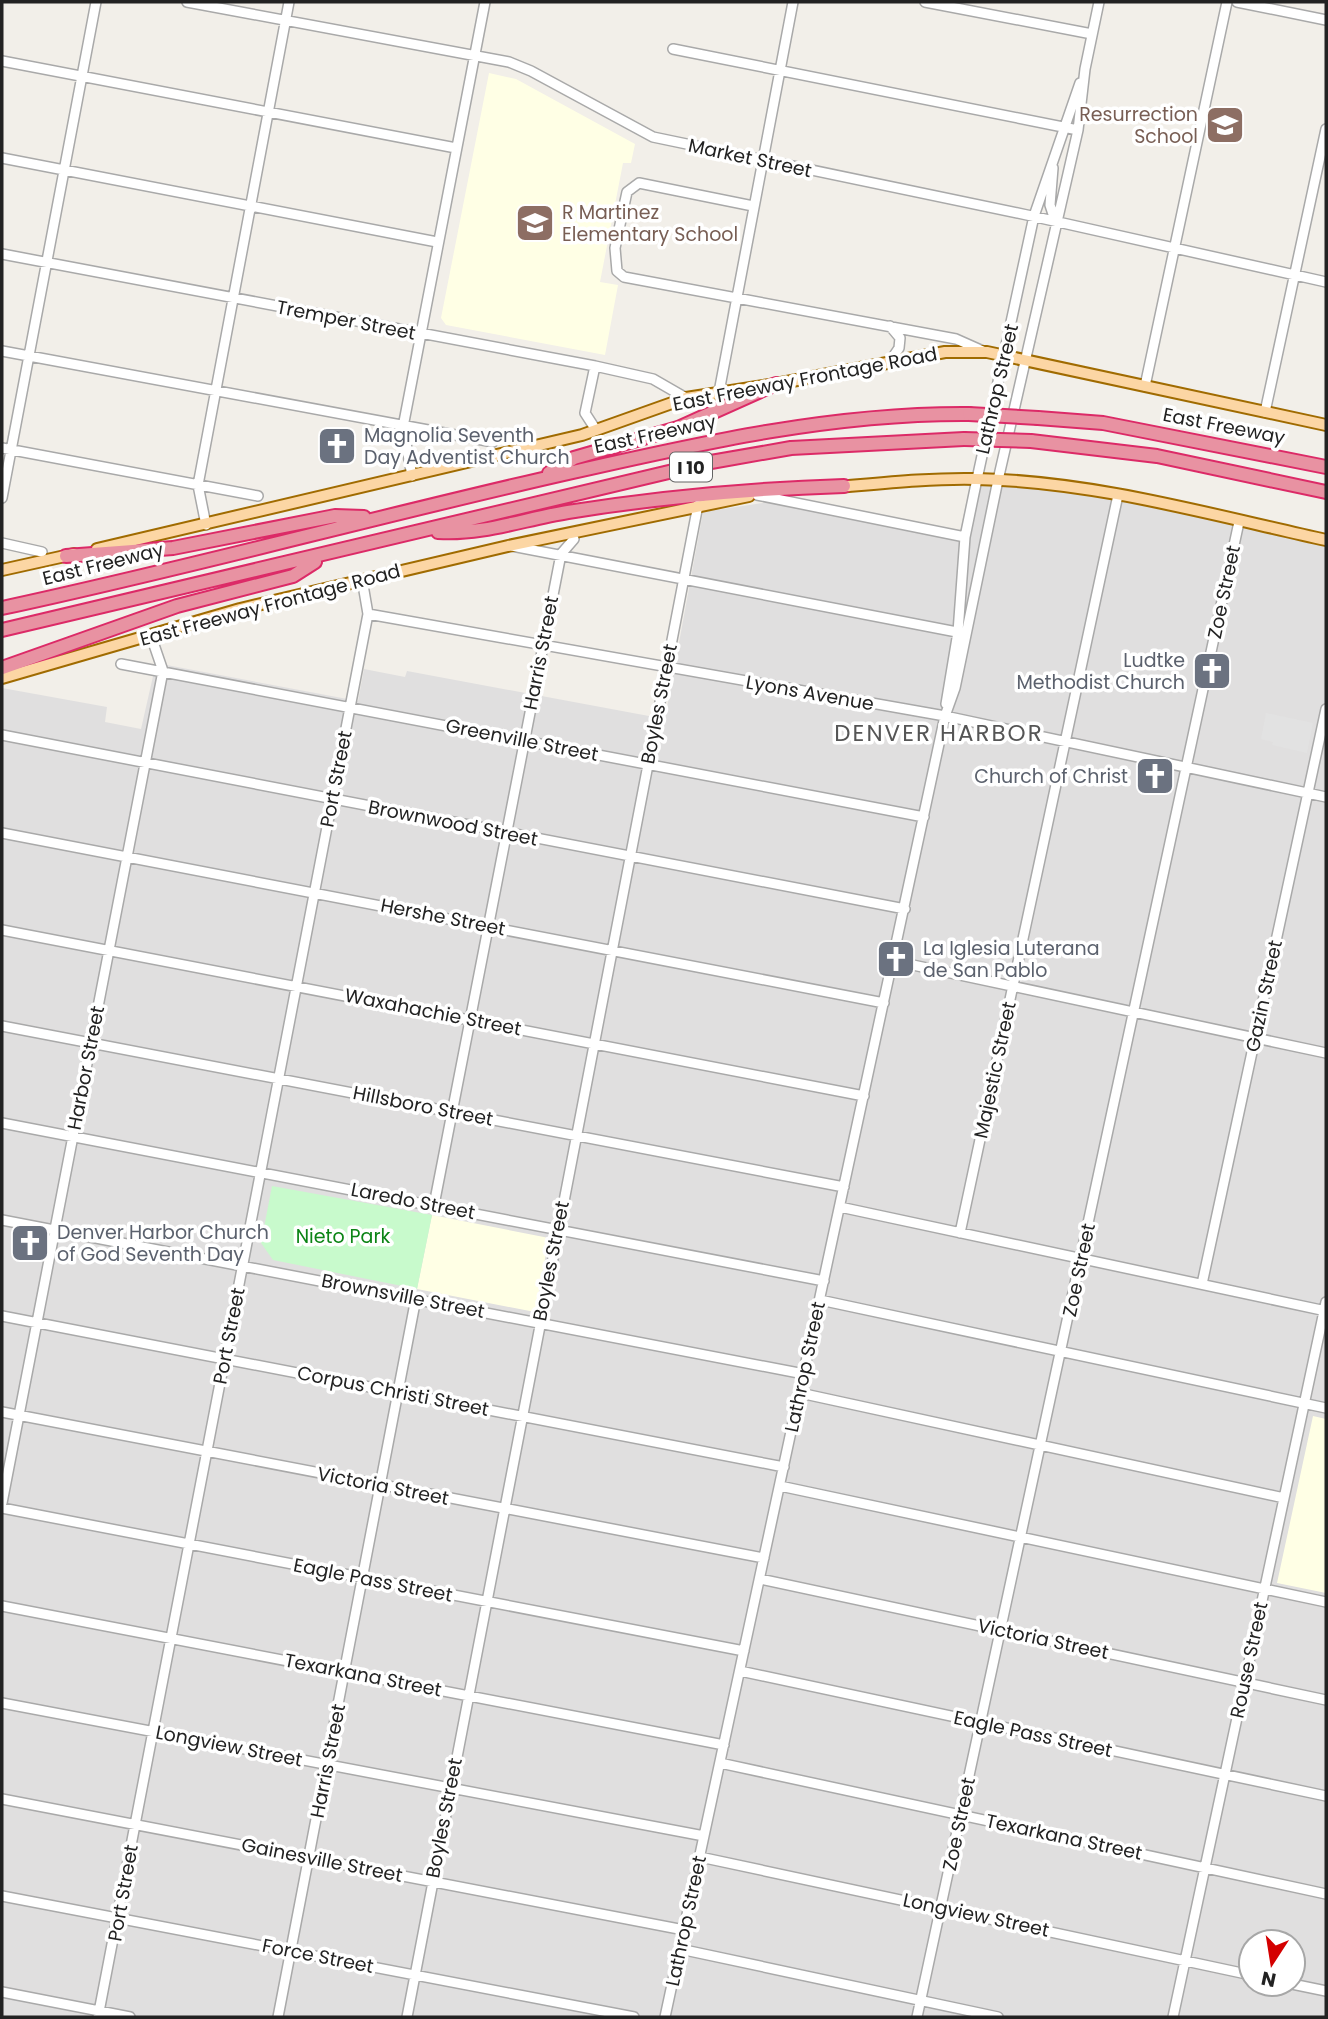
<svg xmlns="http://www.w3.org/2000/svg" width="1328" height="2019" font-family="Poppins,sans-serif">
  <rect width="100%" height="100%" fill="#f2efe9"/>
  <path fill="#e0dfdf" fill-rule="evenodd" d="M973,472L1031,475L1093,485L1326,536V2017H2V688L107,707L105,722L141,729L156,663L358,701L364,669L405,677L407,671L665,719L703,512L795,498L960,531ZM1251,1942H1293V1984H1251Z"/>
  <path fill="#ffffe5" d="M489,73L516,79L635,144L631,163H623L600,282L618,285L605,355L446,325L441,318Z
    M432,1215L549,1238L535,1312L417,1289Z
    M1313,1416L1326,1419V1593L1277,1583Z"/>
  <path fill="#c8facc" d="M272,1186L432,1215L417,1289L273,1260L261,1243Z"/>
  <path fill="#e2e2e2" d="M1266,713L1313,723L1307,753L1272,745L1273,742L1261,739Z"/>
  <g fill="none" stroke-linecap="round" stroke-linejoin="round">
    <g stroke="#a9a9a9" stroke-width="12">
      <path id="minor" d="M187,2L509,62L531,71L653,137L1027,215L1326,282
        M925,2L1092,34
        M1237,2L1326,20
        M673,49L1078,130
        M2,61L456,148
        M2,158L437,242
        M1053,168L1050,205L1055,220
        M753,206L639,183L627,192L615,248L617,271L624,277L956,339L983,351
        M2,254L595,366L653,379L686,398
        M2,351L493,442
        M889,363L899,348L900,338L890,326
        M595,366L585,413L596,430
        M1145,386L1227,2
        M719,392L793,2
        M1265,412L1326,129
        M2,448L258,496
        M412,476L403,427L485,2
        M757,495L965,537
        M2,498L96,2
        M206,525L198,485L289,2
        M2,543L42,552
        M512,546L962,633
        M368,614L945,716L1326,797
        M121,664L924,817
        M946,704L958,632L965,537L977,479L1034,216L1080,83
        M2,735L905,909
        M2,833L884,1003
        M2,930L864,1096
        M894,961L1326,1053
        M2,1026L844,1187
        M2,1123L824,1281
        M434,1205L561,554L574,539
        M840,1207L1326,1311
        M2,1220L804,1374
        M960,1233L1118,495
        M1202,1284L1326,709
        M820,1300L1326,1408
        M2,1316L784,1467
        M800,1393L1284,1498
        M2,1412L764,1558
        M780,1486L1326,1602
        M2,1503L163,671L151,636
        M2,1508L744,1651
        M760,1579L1326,1700
        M2,1606L724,1745
        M740,1671L1326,1796
        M2,1703L704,1836
        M720,1763L1326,1894
        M2,1799L684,1930
        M700,1857L1251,1975
        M2,1896L634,2017
        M680,1949L998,2017
        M1292,1984L1326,1991
        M2,1992L130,2017
        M98,2017L368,614L362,579
        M278,2017L416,1298
        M407,2017L698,505
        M665,2017L945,716L955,688L998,480L1078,130L1085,69L1099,2
        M917,2017L1239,522
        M1173,2017L1326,1302"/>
    </g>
    <g stroke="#a06b00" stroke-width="14">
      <path id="major" d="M838,487C884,483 930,478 976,479C1093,481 1212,515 1326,540
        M97,549L582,435L686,398L776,384L945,352H987L1326,425
        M2,570L74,554
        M2,678L240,609L508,546L749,496"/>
    </g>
    <g stroke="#dc2a67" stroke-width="16">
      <path id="highway" d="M1038,418L1103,423L1326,467
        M1031,441L1157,456L1326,492
        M549,473L574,458L678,428L776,384
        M438,532C483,535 524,519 568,512C661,497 751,489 844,486
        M66,556L173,548L335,516L364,517
        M2,608C193,567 382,515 573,472C705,442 834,413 969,414
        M2,630L711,462L791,448L964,439
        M2,668L177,606L293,576L315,562"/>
    </g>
    <use href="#minor" stroke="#fff" stroke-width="9"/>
    <use href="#major" stroke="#fcd6a4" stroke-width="10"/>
    <use href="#highway" stroke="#e892a2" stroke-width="12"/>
    <g stroke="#dc2a67" stroke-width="16" stroke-linecap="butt">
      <path id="highway-bridge" d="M969,414L1038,418
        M964,439L1031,441"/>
    </g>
    <use href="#highway-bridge" stroke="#e892a2" stroke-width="12"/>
  </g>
  <defs>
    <g id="school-square" transform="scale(2.0125)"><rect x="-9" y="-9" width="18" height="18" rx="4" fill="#8d6e63" stroke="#fff"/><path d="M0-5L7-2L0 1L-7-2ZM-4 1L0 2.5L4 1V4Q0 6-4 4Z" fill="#fff"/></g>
    <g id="church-square" transform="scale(2.0125)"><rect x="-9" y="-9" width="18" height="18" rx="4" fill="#6b7280" stroke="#fff"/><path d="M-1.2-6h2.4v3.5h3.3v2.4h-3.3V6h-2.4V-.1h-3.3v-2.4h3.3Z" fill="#fff"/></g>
  </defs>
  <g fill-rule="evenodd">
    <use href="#school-square" x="1225" y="125"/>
    <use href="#school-square" x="535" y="223"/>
    <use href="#church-square" x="337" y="446"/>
    <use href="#church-square" x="1212" y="671"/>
    <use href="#church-square" x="1155" y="776"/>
    <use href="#church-square" x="896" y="959"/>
    <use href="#church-square" x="30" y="1243"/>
  </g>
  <g text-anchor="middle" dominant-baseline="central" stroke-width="7" stroke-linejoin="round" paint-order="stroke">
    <rect fill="#fff" stroke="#646464" stroke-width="2" x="670" y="452.5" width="42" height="29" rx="5"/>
    <g font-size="18" font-weight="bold" fill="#222">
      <text x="691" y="467">I 10</text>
    </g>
    <g font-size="19" fill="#785e54" stroke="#fff" text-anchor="end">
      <text x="1198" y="114">Resurrection<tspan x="1198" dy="22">School</tspan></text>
      <text x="562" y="212" text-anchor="start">R Martinez<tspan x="562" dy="22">Elementary School</tspan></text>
    </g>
    <g font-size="19" fill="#222" stroke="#fff">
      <text transform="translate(750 158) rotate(12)">Market Street</text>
      <text transform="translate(346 320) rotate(11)">Tremper Street</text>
      <text transform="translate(805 379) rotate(-11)">East Freeway Frontage Road</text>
      <text transform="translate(997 389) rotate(-77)">Lathrop Street</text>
      <text transform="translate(1224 426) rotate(11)">East Freeway</text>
      <text transform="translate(655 434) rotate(-12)">East Freeway</text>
      <text transform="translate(103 564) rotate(-14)">East Freeway</text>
      <text transform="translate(1224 592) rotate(-78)">Zoe Street</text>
      <text transform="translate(270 605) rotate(-15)">East Freeway Frontage Road</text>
      <text transform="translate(541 653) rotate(-79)">Harris Street</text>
      <text transform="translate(810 693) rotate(10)">Lyons Avenue</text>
      <text transform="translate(659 704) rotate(-79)">Boyles Street</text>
      <text transform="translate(522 740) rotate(11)">Greenville Street</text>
      <text transform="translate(336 779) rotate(-79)">Port Street</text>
      <text transform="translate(453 823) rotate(11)">Brownwood Street</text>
      <text transform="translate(443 917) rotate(11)">Hershe Street</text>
      <text transform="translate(1264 996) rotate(-78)">Gazin Street</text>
      <text transform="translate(433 1012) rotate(11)">Waxahachie Street</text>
      <text transform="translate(86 1068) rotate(-79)">Harbor Street</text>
      <text transform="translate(995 1070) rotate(-78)">Majestic Street</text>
      <text transform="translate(423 1106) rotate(11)">Hillsboro Street</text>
      <text transform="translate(413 1201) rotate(11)">Laredo Street</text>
      <text transform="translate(551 1261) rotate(-79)">Boyles Street</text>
      <text transform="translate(1079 1270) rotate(-78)">Zoe Street</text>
      <text transform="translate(403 1296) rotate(11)">Brownsville Street</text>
      <text transform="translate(229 1336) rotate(-79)">Port Street</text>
      <text transform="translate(805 1367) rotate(-78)">Lathrop Street</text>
      <text transform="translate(393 1391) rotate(11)">Corpus Christi Street</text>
      <text transform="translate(383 1486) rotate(11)">Victoria Street</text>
      <text transform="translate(373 1580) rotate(11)">Eagle Pass Street</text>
      <text transform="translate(1043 1639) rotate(12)">Victoria Street</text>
      <text transform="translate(1249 1660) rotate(-78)">Rouse Street</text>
      <text transform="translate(363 1675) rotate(11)">Texarkana Street</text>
      <text transform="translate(1033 1734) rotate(12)">Eagle Pass Street</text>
      <text transform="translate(229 1746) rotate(11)">Longview Street</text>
      <text transform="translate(328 1761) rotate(-79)">Harris Street</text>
      <text transform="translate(444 1818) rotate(-79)">Boyles Street</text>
      <text transform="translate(959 1824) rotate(-78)">Zoe Street</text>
      <text transform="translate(1064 1837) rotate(12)">Texarkana Street</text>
      <text transform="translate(322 1860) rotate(11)">Gainesville Street</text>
      <text transform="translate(123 1893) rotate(-80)">Port Street</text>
      <text transform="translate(976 1915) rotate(12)">Longview Street</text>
      <text transform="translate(686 1921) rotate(-78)">Lathrop Street</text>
      <text transform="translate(318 1956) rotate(11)">Force Street</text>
    </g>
    <g font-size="19" fill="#5b616d" stroke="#fff" text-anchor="start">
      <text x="364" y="435">Magnolia Seventh<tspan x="364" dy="22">Day Adventist Church</tspan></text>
      <text x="1185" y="660" text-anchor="end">Ludtke<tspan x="1185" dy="22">Methodist Church</tspan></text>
      <text x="1128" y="776" text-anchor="end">Church of Christ</text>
      <text x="923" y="948">La Iglesia Luterana<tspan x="923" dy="22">de San Pablo</tspan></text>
      <text x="57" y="1232">Denver Harbor Church<tspan x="57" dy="22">of God Seventh Day</tspan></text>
    </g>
    <g font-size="19" fill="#0c8416" stroke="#fff">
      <text x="343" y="1236">Nieto Park</text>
    </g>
    <g font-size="23" letter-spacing="2" fill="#555" stroke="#fff">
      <text x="939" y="733">DENVER HARBOR</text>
    </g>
  </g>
  <rect width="1328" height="2019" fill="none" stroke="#222222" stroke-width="7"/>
  <g transform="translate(1272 1963) rotate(192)"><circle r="33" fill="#ffffff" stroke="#a7a7a7" stroke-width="2"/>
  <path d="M0-5L12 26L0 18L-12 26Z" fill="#d40000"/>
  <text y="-10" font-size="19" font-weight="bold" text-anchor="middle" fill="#222222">N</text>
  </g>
</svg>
